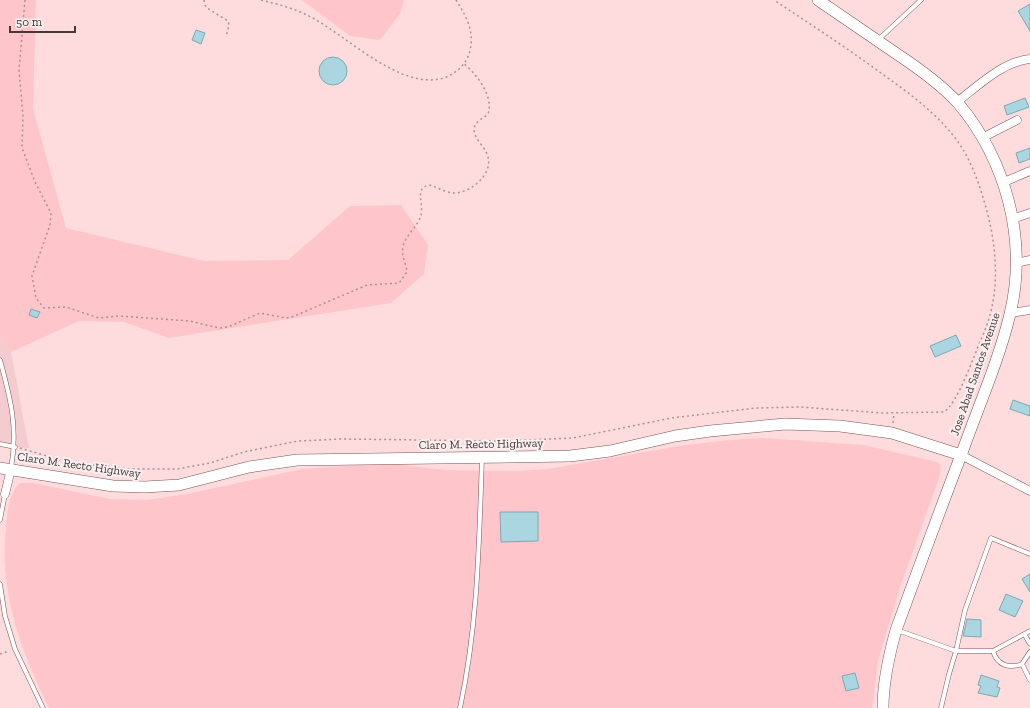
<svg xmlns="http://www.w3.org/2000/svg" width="1030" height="708" font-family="'Zilla Slab',serif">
  <rect width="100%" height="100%" fill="#fedcde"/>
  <path fill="#f4cccf" d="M0,334L11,352L29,448L0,446Z"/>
  <path fill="#fec6ca" d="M0,0H36L33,109L66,228L204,261L288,260L350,206L401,205L428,245L424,274L391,303L169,338L124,322L79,321L11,352L0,334Z
    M302,0H404L400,14L380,40L350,36Z
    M761,438L864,445L937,462L941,465L940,475L899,590L878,661L872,708H49C27,663 8,616 5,566C4,554 5,541 6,529C7,514 8,494 20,483H33L110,499L147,500L187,494L302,469L358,465L394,464L446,470L515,471L548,469L679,446L719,441Z"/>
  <path fill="#aad6e1" stroke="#7ea8b2" d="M1030,4V31L1018,11Z
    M196,30L205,33L201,44L192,40Z
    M319 71a14 14 0 1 1 28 0a14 14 0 1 1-28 0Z
    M1025,98L1029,107L1007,115L1004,106Z
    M1030,148V159L1019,163L1016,153Z
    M31,309L40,312L37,318L29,315Z
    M956,335L961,346L935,357L930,346Z
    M1013,400L1030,406V416L1010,409Z
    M500,512H538V541L501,542Z
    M1030,574V592L1022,579Z
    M1006,594L1023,601L1015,617L999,610Z
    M967,619L981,620V637L963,636Z
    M855,673L859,688L846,691L842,676Z
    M981,675L999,681L997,687L1000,688L997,697L978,693L981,686L978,685Z"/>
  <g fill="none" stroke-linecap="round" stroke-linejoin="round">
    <g stroke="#785457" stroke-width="5">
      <path id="lane" d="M879,39L921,0
        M0,360C11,400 18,428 11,469
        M0,444L15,447
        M0,520L5,494
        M0,584L5,616L15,649L43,708
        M897,630L956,651H993L1030,631
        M1025,635L1030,644
        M993,651C997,665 1009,669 1022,664L1030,652
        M1022,664L1030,680
        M460,708C478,625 479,542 482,458
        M941,708L949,674L956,651L965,610L991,538L1030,554"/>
    </g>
    <g stroke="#785457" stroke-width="9">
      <path id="street" d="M957,102C979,85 1002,62 1030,59
        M982,138L1017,120
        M1004,182L1030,171
        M1012,219L1030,213
        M1016,263L1030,260
        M1011,313L1030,310
        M961,455L1030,491
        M5,494L11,469"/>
    </g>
    <g stroke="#785457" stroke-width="12">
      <path id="secondary" d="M818,0C844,18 871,36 897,54C918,68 941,84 958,103C1006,160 1028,240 1010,314C999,360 979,405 963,450C940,510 918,570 896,630C889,655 883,681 883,708
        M0,468L113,486L145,487L179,485L249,467L297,460L570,456L610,451L675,436L710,431L785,424L840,426L892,433L961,455"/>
    </g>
    <path stroke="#ab9192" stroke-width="1.5" stroke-dasharray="2 3" stroke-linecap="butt" d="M25,0L19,70L23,116L22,148L35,182L51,213L50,225L32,276L36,298L44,308L66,307L99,318L119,316L190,321L219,328L228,327L260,313L286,318L292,317L367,285L399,283L407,272C406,263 401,256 403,247C405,235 418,227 421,215C424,204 414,188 429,185C437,187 444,192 453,193C469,194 493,175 488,157C486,147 474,140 474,129C475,121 483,119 488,114C494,97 477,74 464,64
      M204,0L205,5L207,8L228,21L229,25L226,37
      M261,0C277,4 293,8 307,15C346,34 399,91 444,78C454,74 462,68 467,59C477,36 468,19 456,0
      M893,423L894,413
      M20,448L67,462L129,469H177L210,463L244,452L298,441L341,439L503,441L573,438L671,418L756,408L801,407L882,413L944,412C958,403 974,355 982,337C998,302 998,266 991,228C985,202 977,174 964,151C942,115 907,92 874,68C841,44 807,22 774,0
      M0,654L9,651"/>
    <use href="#lane" stroke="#fff" stroke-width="4"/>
    <use href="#street" stroke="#fff" stroke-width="8"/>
    <use href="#secondary" stroke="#fff" stroke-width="11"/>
  </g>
  <g text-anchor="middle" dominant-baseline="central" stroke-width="4" stroke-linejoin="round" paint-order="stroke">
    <g font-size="12" fill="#483738" stroke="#f9f0f1">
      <text transform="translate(975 374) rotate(-71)">Jose Abad Santos Avenue</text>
      <text transform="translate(481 444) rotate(-1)">Claro M. Recto Highway</text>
      <text transform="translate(79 465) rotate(8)">Claro M. Recto Highway</text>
    </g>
  </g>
  <path d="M10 26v6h65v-6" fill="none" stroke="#483738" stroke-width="2"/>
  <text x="16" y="26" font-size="12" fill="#483738" stroke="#f9f0f1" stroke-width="3" paint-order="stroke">50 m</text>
</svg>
